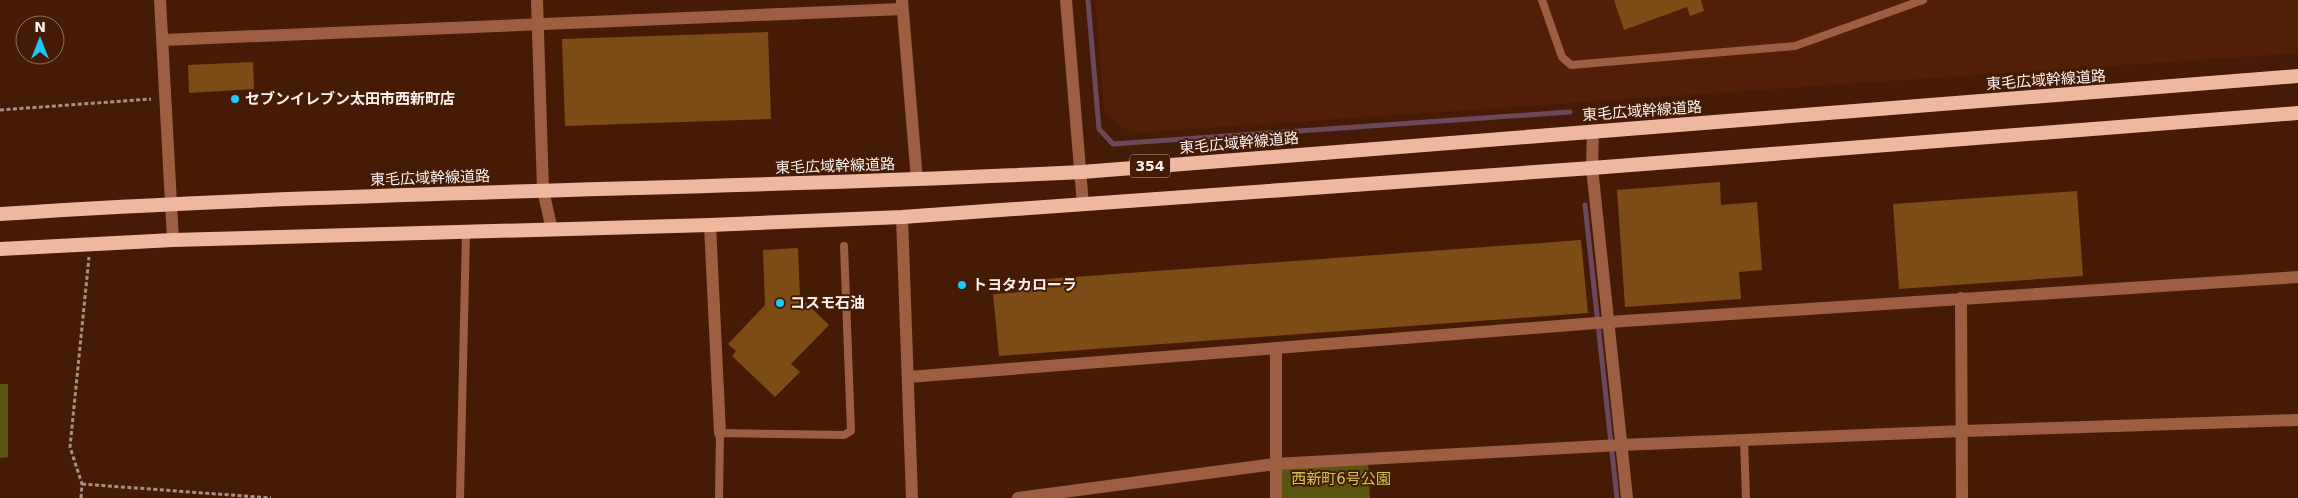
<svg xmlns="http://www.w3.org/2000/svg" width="2298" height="498" font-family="'DejaVu Sans','Noto Sans JP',sans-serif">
  <rect width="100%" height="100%" fill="#461b05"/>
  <path fill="#501f05" d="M1095,0H2298V53L1130,133L1104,112Z"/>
  <path fill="#595410" d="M0,384H8V457L0,458Z
    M1368,459L1370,498H1276L1275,464Z"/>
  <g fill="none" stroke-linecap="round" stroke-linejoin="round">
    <path stroke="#6a495d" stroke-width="5" d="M1088,0L1099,129L1113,144L1570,112
      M1585,205L1617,498"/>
  </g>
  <path fill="#7b4c16" d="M1614,0H1701L1704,11L1690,16L1687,7L1624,30Z
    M768,32L771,119L565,126L562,39Z
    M253,62L254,89L189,93L188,65Z
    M1720,182L1721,205L1757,202L1762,270L1739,272L1741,299L1625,307L1617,190Z
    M2077,191L2083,276L1899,289L1893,204Z
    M1581,240L1588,313L999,356L993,294L1020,292L1019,281Z
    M798,248L800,297L829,325L791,364L800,372L775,397L732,356L736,351L728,344L765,305L763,250Z"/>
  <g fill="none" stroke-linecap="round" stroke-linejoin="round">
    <path stroke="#a99186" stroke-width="3" stroke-dasharray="4 2.5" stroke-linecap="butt" d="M0,110L151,99
      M82,484L271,498
      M81,498L82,484L70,447L89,257"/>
    <path stroke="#9d5f42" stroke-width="8" d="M1542,0L1562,57L1571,65L1795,46L1923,0
      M1744,440L1746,498
      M460,498L466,233
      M719,498L720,433L844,435L851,431L844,246"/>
    <path stroke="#9d5f42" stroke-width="12" d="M160,0L173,240
      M537,0L543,190L552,230
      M902,0L917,180
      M163,40L902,9
      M1593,131L1592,168L1627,498
      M902,217L912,498
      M710,225L720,433
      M1961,298L1962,498
      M1276,348V498
      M908,377L1609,322L2298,277
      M1018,498L1275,464L1620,445L1963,431L2298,420"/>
    <path stroke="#9d5f42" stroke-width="12" d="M1066,0L1083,205"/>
    <path stroke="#eeb89e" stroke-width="14" d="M0,214C360,190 721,190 1082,172L2298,76
      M0,249L173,240L710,225L902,217L1592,168L2298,113"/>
  </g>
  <g fill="#1dc9fc" stroke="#461b05" stroke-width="2">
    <circle cx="235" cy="99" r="5"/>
    <circle cx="962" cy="285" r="5"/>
    <circle cx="780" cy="303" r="5"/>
  </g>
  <g text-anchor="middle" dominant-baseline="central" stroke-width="4" stroke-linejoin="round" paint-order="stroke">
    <rect fill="#461b05" stroke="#c4b2a9" stroke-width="1" x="1130" y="154.5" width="40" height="23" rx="4"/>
    <g font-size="14" font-weight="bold" fill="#faf2ef">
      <text x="1150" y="166">354</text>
    </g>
    <g font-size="15" fill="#faf2ef" stroke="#461b05">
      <text transform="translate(2046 80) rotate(-4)">東毛広域幹線道路</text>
      <text transform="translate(1642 111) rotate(-4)">東毛広域幹線道路</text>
      <text transform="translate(1239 143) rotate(-5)">東毛広域幹線道路</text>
      <text transform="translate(835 166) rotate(-2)">東毛広域幹線道路</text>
      <text transform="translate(430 178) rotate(-2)">東毛広域幹線道路</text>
    </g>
    <g font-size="15" font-weight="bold" fill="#faf2ef" stroke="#461b05" text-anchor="start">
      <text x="245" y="99">セブンイレブン太田市西新町店</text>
      <text x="972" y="285">トヨタカローラ</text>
      <text x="790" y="303">コスモ石油</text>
    </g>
    <g font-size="15" fill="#cfc650" stroke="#461b05">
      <text x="1341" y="479">西新町6号公園</text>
    </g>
  </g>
  <g transform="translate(40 40)"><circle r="24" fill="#461b05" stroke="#8e7163"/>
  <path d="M0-4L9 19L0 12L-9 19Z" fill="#1dc9fc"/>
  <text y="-8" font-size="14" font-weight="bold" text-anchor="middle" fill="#faf2ef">N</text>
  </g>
</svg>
